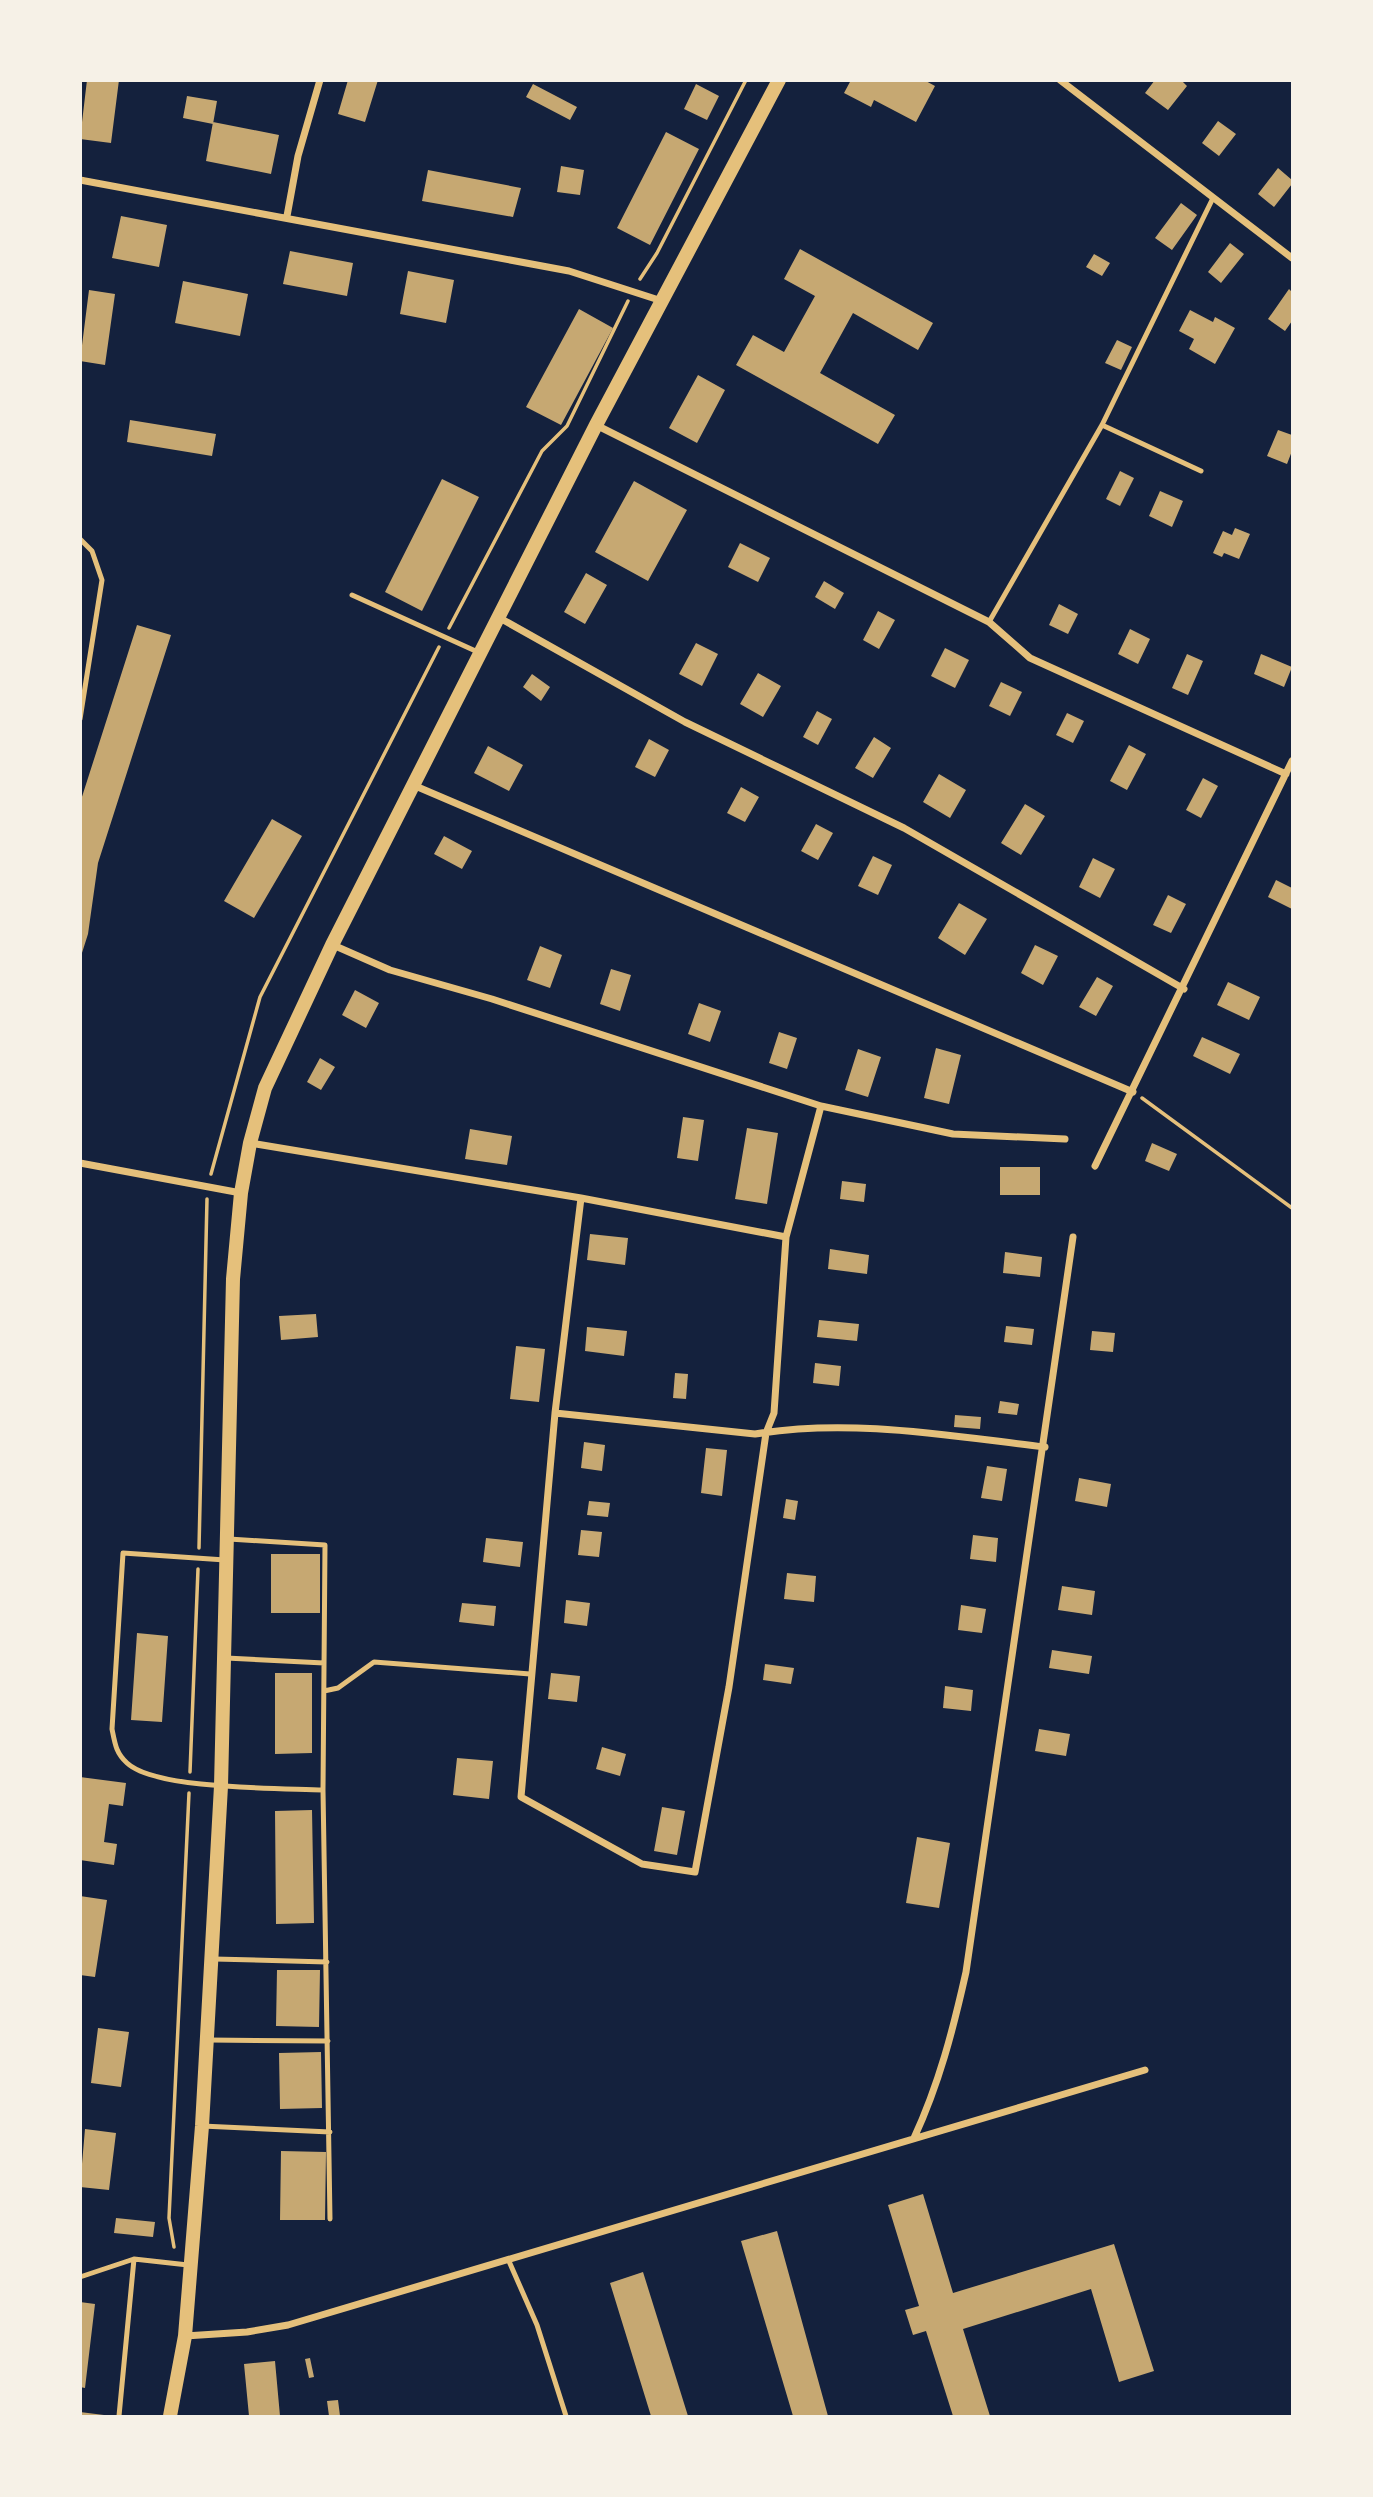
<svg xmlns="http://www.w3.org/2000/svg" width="1373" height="2497" font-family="'PT Sans',sans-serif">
  <rect width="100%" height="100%" fill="#14213d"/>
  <path fill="#c6a872" d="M87,80H119L111,143L80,139Z
    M348,80H378L365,122L338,114Z
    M851,80H924L935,86L916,122L874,100L871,107L844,93Z
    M1155,80H1181L1187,86L1168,110L1145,93Z
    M533,84L577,107L570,120L526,97Z
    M696,84L719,96L707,120L684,109Z
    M187,96L217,101L213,124L183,118Z
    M1218,121L1236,134L1219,156L1202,143Z
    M213,122L279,135L271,174L206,161Z
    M666,132L699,149L650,245L617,228Z
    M561,166L584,170L580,195L557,192Z
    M1278,168L1292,180V184L1274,207L1258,194Z
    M428,170L521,188L513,217L422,201Z
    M1181,203L1197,215L1172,250L1155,238Z
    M121,216L167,225L159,267L112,258Z
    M1230,243L1244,254L1221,283L1208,272Z
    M800,249L933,323L918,350L853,313L820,373L895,415L878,444L736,365L753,335L784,352L815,296L784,279Z
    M290,251L353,263L347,296L283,284Z
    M1094,254L1110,263L1102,276L1086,267Z
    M408,271L454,280L446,323L400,314Z
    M183,281L248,294L240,336L175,323Z
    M1289,289L1292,292V321L1285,331L1268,319Z
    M89,290L115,294L105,365L80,361Z
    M579,309L613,328L561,425L526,407Z
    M1190,310L1213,322L1215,317L1235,328L1215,364L1189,349L1194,339L1179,331Z
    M1117,340L1132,347L1121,370L1105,363Z
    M698,375L725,390L697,443L669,428Z
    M130,420L216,434L212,456L127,442Z
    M1278,430L1292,435V451L1287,464L1267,456Z
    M1120,471L1134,478L1120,506L1106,499Z
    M442,479L479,497L422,611L385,592Z
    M634,481L687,510L648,581L595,552Z
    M1160,491L1183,501L1172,527L1149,516Z
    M1235,528L1250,534L1239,559L1224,553L1222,557L1213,553L1223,531L1232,535Z
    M740,543L770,558L758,582L728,567Z
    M586,573L607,585L585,624L564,612Z
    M824,581L844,593L835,609L815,597Z
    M1059,604L1078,614L1068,634L1049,625Z
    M878,611L895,620L879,649L863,640Z
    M137,625L171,635L98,863L88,934L81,956L80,803Z
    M1130,629L1150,639L1138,664L1118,654Z
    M696,643L718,654L702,686L679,674Z
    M945,648L969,660L955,688L931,676Z
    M1187,654L1203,661L1188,695L1172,688Z
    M1261,654L1292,667L1284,687L1254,674Z
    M758,673L781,686L763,717L740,704Z
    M532,674L550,687L541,701L523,687Z
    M1001,682L1022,692L1010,716L989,706Z
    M817,711L832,719L818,745L803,737Z
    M1067,713L1084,721L1073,743L1056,735Z
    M874,737L891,748L873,778L855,768Z
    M649,739L669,750L655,777L635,767Z
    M1129,745L1146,754L1127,790L1110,781Z
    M488,746L523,765L509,791L474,773Z
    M939,774L966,790L950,818L923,802Z
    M1203,778L1218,786L1201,818L1186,810Z
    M741,787L759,797L745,822L727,813Z
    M1025,804L1045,816L1021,855L1001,843Z
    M272,819L302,836L254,918L224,901Z
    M816,824L833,833L818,860L801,851Z
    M444,836L472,851L462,869L434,854Z
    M873,856L892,865L878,895L858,886Z
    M1093,858L1115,869L1100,898L1079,887Z
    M1276,880L1292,888V909L1268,897Z
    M1168,895L1186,904L1171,933L1153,925Z
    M959,903L987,919L965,955L938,938Z
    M1035,945L1058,956L1043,985L1021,973Z
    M540,946L562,955L550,988L527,980Z
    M611,969L631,975L620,1011L600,1004Z
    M1097,977L1113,986L1096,1016L1079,1007Z
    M1228,982L1260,997L1249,1020L1217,1005Z
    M355,990L379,1003L366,1028L342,1015Z
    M699,1003L721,1011L710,1042L688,1034Z
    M779,1032L797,1038L787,1069L769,1063Z
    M1202,1037L1240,1054L1230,1074L1193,1056Z
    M936,1048L961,1055L949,1104L924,1098Z
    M858,1049L881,1057L868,1097L845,1090Z
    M320,1058L335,1067L321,1090L307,1082Z
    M683,1117L704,1120L698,1161L677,1158Z
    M747,1128L778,1133L767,1204L735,1199Z
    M470,1129L512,1136L507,1165L465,1159Z
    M1152,1143L1177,1154L1169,1171L1145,1161Z
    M1000,1167H1040V1195H1000Z
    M842,1181L866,1184L864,1202L840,1199Z
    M590,1234L628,1238L625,1265L587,1260Z
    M830,1249L869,1255L867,1274L828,1269Z
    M1005,1252L1042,1257L1040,1277L1003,1273Z
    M316,1314L318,1337L281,1340L279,1316Z
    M819,1320L859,1324L857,1341L817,1337Z
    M1006,1326L1034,1329L1032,1345L1004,1342Z
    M587,1327L627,1331L624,1356L585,1351Z
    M1092,1331L1115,1333L1113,1352L1090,1350Z
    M516,1346L545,1349L539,1402L510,1399Z
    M815,1363L841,1366L839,1386L813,1383Z
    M675,1373L688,1374L686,1399L673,1398Z
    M1000,1401L1019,1404L1017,1415L998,1413Z
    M955,1415L981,1417L980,1429L954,1427Z
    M584,1442L605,1445L602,1471L581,1468Z
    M706,1448L727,1450L722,1496L701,1493Z
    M987,1466L1007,1469L1002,1501L981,1498Z
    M1079,1478L1111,1484L1107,1507L1075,1501Z
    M786,1499L798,1501L795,1520L783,1518Z
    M589,1501L610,1503L608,1517L587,1515Z
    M581,1530L602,1532L599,1557L578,1555Z
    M973,1535L998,1538L996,1562L970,1559Z
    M486,1538L523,1542L520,1567L483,1562Z
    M271,1554H320V1613H271Z
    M787,1573L816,1576L814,1602L784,1599Z
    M1062,1586L1095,1591L1092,1615L1058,1610Z
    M566,1600L590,1603L587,1626L564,1623Z
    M462,1603L496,1606L494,1626L459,1622Z
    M961,1605L986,1609L982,1633L958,1630Z
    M137,1633L168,1636L162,1722L131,1720Z
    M1052,1650L1092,1656L1089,1674L1049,1668Z
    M765,1664L794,1668L791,1684L763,1680Z
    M275,1673H312V1753L275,1754Z
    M551,1673L580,1676L577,1702L548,1699Z
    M945,1686L973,1690L971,1711L943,1708Z
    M1039,1729L1070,1734L1066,1756L1035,1751Z
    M602,1747L626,1754L620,1776L596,1769Z
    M457,1758L493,1761L489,1799L453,1795Z
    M80,1777L126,1783L123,1806L109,1804L104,1842L117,1844L114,1865L80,1860Z
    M662,1807L685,1811L677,1855L654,1851Z
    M312,1810L314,1923L276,1924L275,1811Z
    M917,1837L950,1843L939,1908L906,1903Z
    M80,1896L107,1900L95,1977L80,1975Z
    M277,1970H320L319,2027L276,2026Z
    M98,2028L129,2032L121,2087L91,2083Z
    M321,2052L322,2108L280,2109L279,2053Z
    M85,2129L116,2133L109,2190L80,2187Z
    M281,2151L326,2152L325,2220H280Z
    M923,2194L953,2293L1114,2244L1154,2371L1119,2382L1091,2289L963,2329L990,2416H953L926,2331L913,2335L905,2310L919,2306L888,2205Z
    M116,2218L155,2222L153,2237L114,2233Z
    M777,2231L828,2416H793L741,2241Z
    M643,2272L688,2416H651L610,2283Z
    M80,2302L95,2304L85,2388L80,2387Z
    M310,2358L314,2377L309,2378L305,2359Z
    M275,2361L280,2416H249L244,2364Z
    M338,2400L340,2416H329L327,2401Z
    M80,2412L104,2415V2416H80Z"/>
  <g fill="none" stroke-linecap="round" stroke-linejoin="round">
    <path stroke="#e5c07b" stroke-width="3.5" d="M640,279L657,253L746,80
      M449,628L542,451L567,426L628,301
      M1142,1098L1292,1208
      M211,1174L260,997L439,647
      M199,1548L207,1199
      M190,1772L198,1569
      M174,2247L169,2218L189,1793"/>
    <path stroke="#e5c07b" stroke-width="5" d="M1102,425L1201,471
      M80,539L92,551L102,580L80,719
      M352,595L480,653
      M989,622L1102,425L1213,198
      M229,1539L325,1545L323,1790L330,2219
      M225,1560L123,1553L112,1729C115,1744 116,1753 127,1763C156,1790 281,1788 323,1790
      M226,1658L324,1663
      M324,1691L338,1688L374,1662L530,1674
      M214,1959L327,1962
      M209,2040L328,2041
      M202,2126L330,2132
      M508,2259L537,2325L566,2416
      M80,2277L134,2259L188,2265
      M119,2416L134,2259"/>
    <path stroke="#e5c07b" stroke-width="7" d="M1060,80L1292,258
      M80,180L569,271L662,301
      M287,216L298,156L320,80
      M596,425L989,622L1030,658L1286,774
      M498,617L685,722L904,828L1184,989
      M413,785L1133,1092
      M333,945L390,970L492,999L821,1106L953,1134L1065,1139
      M250,1143L581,1198L786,1237
      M80,1163L241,1193
      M1095,1166L1292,761
      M581,1198L555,1413L521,1797L642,1864L695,1872L729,1687L766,1433L774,1413L786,1237L821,1106
      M555,1413L755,1434C850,1418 950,1436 1045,1447
      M914,2138C939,2084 953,2030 966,1972L1073,1237
      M185,2336L247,2332L288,2325L1145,2070"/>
    <path stroke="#e5c07b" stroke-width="14" d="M170,2416L185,2336L202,2126L221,1786L233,1279L241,1193L250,1143L265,1088L332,945L596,425L779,80"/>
  </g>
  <rect width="1373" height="2497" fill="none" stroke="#f6f1e7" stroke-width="164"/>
</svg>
